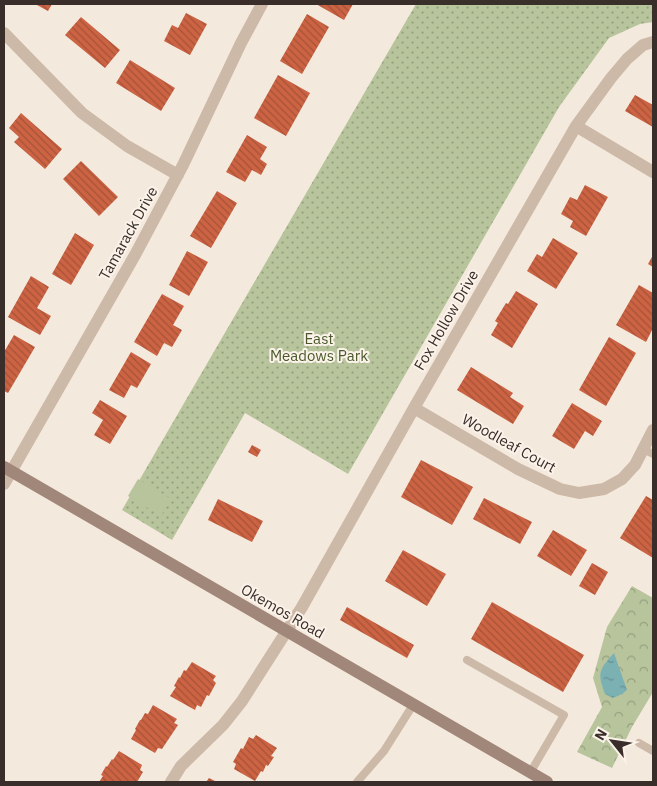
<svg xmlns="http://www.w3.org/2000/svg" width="657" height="786" font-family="'IBM Plex Sans',sans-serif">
  <defs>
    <pattern id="grass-dots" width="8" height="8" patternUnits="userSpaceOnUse" patternTransform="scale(1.25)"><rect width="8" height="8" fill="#b7c49c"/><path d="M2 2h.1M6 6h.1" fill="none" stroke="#96a07f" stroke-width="1.8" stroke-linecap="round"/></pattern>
    <pattern id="forest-crowns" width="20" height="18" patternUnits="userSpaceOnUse" patternTransform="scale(1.25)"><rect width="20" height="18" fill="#b7c49c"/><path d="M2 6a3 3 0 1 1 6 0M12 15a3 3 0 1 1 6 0" fill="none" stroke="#96a07f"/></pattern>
    <pattern id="water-ripples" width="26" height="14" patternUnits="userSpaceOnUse" patternTransform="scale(1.25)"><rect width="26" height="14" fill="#7bb1b3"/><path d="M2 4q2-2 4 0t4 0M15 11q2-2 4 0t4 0" fill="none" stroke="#669092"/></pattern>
    <pattern id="building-back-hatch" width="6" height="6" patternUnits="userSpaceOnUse" patternTransform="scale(1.25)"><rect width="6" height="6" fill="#cc6343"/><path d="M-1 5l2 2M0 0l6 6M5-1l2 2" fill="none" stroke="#a75238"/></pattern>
  </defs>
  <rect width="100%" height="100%" fill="#f4e9dd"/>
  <path fill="url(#grass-dots)" d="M416,4H653V22L640,24L609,38L559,107L348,474L245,413L172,540L122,510Z"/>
  <path fill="url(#forest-crowns)" d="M632,586L653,598V692L632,727L612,768L577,752L602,707L593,678L607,627Z"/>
  <path fill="#b7c49c" d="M138,479L171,499L161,516L128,496Z"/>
  <path fill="url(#water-ripples)" d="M614,653L627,690L622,694L613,698L605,694C597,672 599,670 614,653Z"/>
  <path fill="url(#building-back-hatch)" d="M35,4H52L48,11Z
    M316,4H353L344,20Z
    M186,13L207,24L190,55L164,41L172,25L178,28Z
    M307,14L329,27L302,74L280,61Z
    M81,17L120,50L105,68L65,35Z
    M130,60L175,88L161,111L116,83Z
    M278,75L310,93L286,136L254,118Z
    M635,95L653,105V127L625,111Z
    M21,113L62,149L45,169L14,142L19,137L9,128Z
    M247,135L267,147L260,159L267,164L261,175L252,170L245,182L226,172Z
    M81,161L118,197L99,216L63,179Z
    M585,185L608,197L586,236L570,227L573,221L561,214L570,197L577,200Z
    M217,191L237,203L211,248L190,236Z
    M75,233L94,245L71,285L52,274Z
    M553,238L578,253L556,289L527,271L537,254L542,257Z
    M187,251L208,262L189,296L169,285Z
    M653,255V267L648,264Z
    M31,276L49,287L37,308L51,316L40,335L8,317Z
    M639,285L653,293V328L646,342L616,325Z
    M516,291L538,304L512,348L491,335L498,323L495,321L506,303L508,304Z
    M162,294L184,306L173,325L182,330L172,347L164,343L157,356L134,342Z
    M14,335L35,347L8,393L4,391V352Z
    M609,337L636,353L606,406L579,390Z
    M131,352L151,364L137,388L131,385L124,398L109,390Z
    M471,367L513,393L510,397L524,406L513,424L457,390Z
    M100,400L127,416L110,444L94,435L103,420L92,413Z
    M572,403L602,421L593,436L585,431L574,449L552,436Z
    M252,445L261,450L257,457L248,452Z
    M421,460L473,487L452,525L401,497Z
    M646,496L653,500V558L620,538Z
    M484,498L532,522L520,544L473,519Z
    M218,499L263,521L252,542L208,520Z
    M553,530L587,550L571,576L537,556Z
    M403,550L446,574L427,606L385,581Z
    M592,563L608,572L595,595L579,586Z
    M492,602L584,655L563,692L471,639Z
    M347,607L414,645L407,658L340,620Z
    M192,662L216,676L213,680L216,683L209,696L207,695L201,707L197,705L195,710L170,696L176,687L174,686L179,677L180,678L184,670L186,671Z
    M153,705L177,719L174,723L178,725L162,749L158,748L155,753L131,739L136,730L135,729L140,720H141L145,713L148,714Z
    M256,735L277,748L271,756L274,757L268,766L266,765L263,772L261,771L255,781L234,769L236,764L233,762L241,748L243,749L249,737L253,739Z
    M119,751L142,765L140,770L143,772L137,782H99L103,776L101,775L106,766L107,767L112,759L113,760Z
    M209,778L217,782H206Z"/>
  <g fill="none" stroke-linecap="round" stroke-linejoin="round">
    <path stroke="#cdb9a8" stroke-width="8" d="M643,449L653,454
      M467,660L564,715L530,773
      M639,743L653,751
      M357,782L384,751L413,705"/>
    <path stroke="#cdb9a8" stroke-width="12" d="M4,33L82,113L127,146L178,175
      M576,126L653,172
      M414,408L518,469L560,489L579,493L604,489L622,479L635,465L653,430
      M4,484L135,255L183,165L241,43L262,4
      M171,782L181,766L223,725L242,701L302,607L414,408L576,126L611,78L627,59L643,45L653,42"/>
    <path stroke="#a18779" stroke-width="12" d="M4,467L547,782"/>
  </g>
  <g text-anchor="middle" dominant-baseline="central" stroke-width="4" stroke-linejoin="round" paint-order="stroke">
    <g font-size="15" fill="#392e29" stroke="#fbf3ea">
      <text transform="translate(128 233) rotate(-61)">Tamarack Drive</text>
      <text transform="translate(446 320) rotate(-60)">Fox Hollow Drive</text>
      <text transform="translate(509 443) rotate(29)">Woodleaf Court</text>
      <text transform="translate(283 611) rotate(30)">Okemos Road</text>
    </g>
    <g font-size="15" fill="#49592b" stroke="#fbf3ea">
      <text x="319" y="338">East<tspan x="319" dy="17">Meadows Park</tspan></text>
    </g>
  </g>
  <rect width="657" height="786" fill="none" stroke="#392e29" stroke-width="10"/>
  <g transform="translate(612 741) rotate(300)" stroke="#fbf3ea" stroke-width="4" paint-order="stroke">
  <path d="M0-4L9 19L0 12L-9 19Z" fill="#392e29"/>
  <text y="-8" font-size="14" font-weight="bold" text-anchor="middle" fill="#392e29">N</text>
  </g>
</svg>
